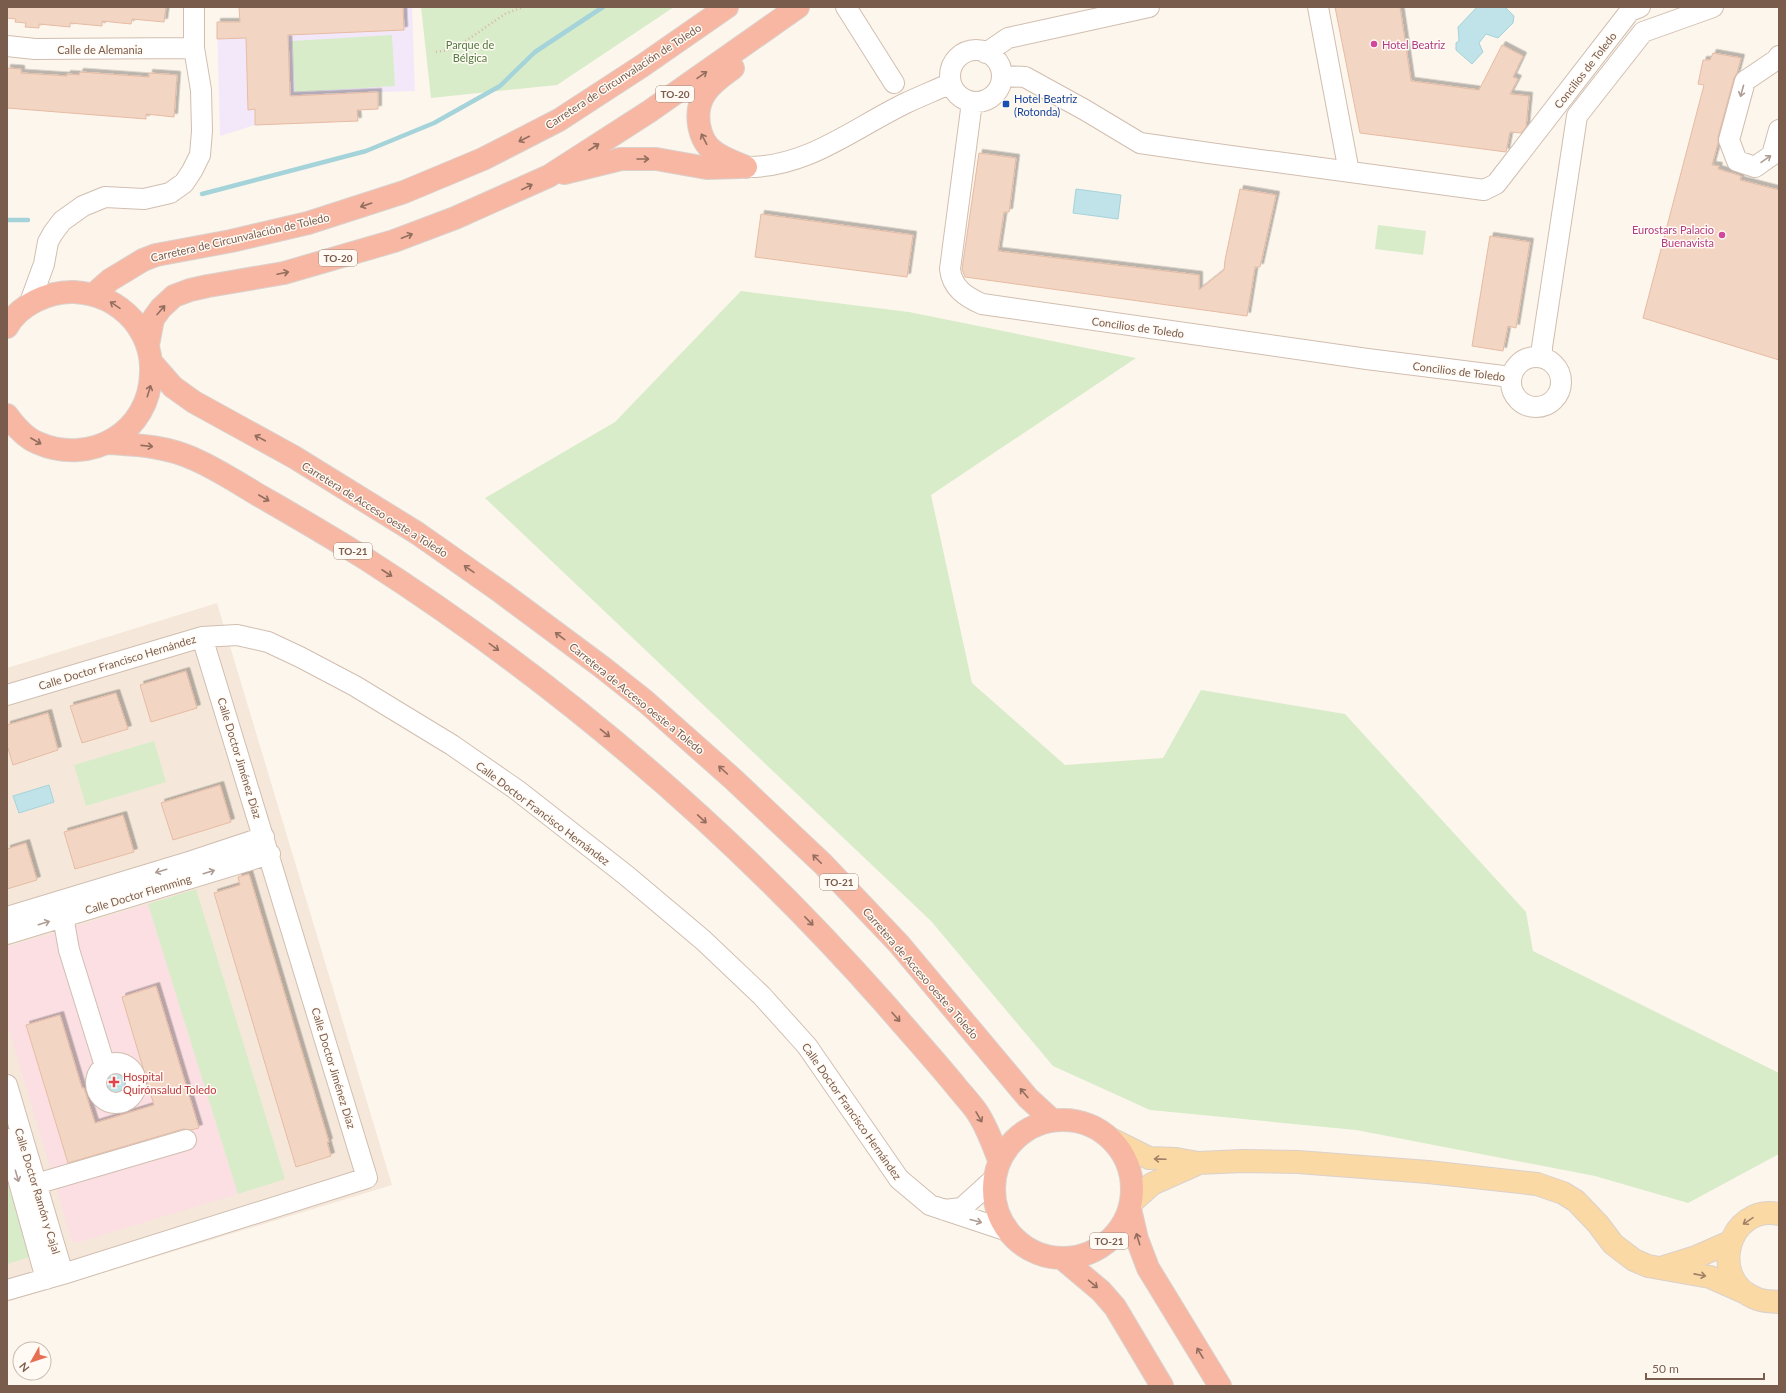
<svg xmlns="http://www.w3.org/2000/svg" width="1786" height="1393" font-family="Lato,sans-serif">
  <defs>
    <filter id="shadow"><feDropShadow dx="3.5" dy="-3.5" stdDeviation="0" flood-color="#0004"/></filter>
  </defs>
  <rect width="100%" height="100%" fill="#fdf6ec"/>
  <path fill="#f5e8da" d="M217,603L392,1185L7,1302V668Z"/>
  <path fill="#f3e8fa" d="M239,7H412L415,91L378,92V109L358,110V121L255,125L220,136L217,22H240Z"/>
  <path fill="#fbdfe3" d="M148,904L238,1194L76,1243L72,1241L7,1023V947Z"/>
  <path fill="#d8ecc9" d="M421,7H674L557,85L431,98Z
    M392,35L395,86L295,92L292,41Z
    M1378,225L1426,231L1423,255L1375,249Z
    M741,291L909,312L1136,358L931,495L972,683L1065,765L1163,758L1201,690L1345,714L1526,912L1533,951L1779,1073V1154L1688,1203L1595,1176L1356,1130L1150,1110L1053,1066L931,921L485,498L615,422Z
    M154,741L166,782L86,806L74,765Z
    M196,889L285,1179L238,1194L148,904Z
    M7,1179L30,1257L7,1264Z"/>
  <path fill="#bfe3e8" stroke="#a5d3da" d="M1477,7H1505L1514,16L1513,23L1498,38L1486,34L1479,43L1483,52L1472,64L1456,50V43L1459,41L1458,27Z
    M1076,189L1121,195L1118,219L1073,213Z
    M49,785L54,802L19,813L13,796Z
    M105 1083a10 10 0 1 1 20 0a10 10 0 1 1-20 0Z"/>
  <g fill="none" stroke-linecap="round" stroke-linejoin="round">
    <path stroke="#a5d3da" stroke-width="4.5" d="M202,194L366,151L434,123L500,86L535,52L603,7
      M7,220H28"/>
  </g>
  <path fill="#f3d5c3" stroke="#e6bba3" filter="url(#shadow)" d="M7,7H166L164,22L132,19L131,24L102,21V26L70,23V27L39,24V28L25,27L26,23L15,22L16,19L7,18Z
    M239,7H403L404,30L288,35L290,96L378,92V109L357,110L358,121L255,125V109L248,110L246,38L217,39V22H240Z
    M1335,7H1400L1411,81L1479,90L1502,45L1523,56L1513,77L1518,79L1510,94L1529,96L1526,127L1521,133L1510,132L1506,152L1360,133Z
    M1713,53L1741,58L1737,73L1734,78L1718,137V143L1712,165L1719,166L1718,169L1741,176L1740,180L1779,190V360L1643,318L1704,85L1698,84L1703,60H1710Z
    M7,68L21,69V73L67,76V74L79,75L80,72L149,77V73L177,75L174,117L146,114V119L7,108Z
    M979,153L1016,158L1009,212H1004L998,251L1199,275V290L1224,270L1225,260L1240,189L1276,195L1260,267H1255L1247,316L965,277L962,269Z
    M761,214L913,235L907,277L755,257Z
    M1490,236L1530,242L1516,328L1508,326L1503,351L1472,346Z
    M186,671L197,708L151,722L140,685Z
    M116,693L128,729L82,743L70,706Z
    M48,713L58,750L13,765L7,745V725Z
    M220,785L231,822L173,840L161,803Z
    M123,815L134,852L75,869L64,832Z
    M26,843L37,880L7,889V849Z
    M249,874L329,1142H327L331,1156L296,1167L214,893L240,885L238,877Z
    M156,986L199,1128L191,1130L183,1129L68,1163L26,1025L60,1015L82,1088H84L95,1123L154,1105L122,997Z"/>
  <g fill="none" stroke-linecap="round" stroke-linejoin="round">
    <g stroke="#d1beb0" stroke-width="22">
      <path id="minor" d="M846,7L894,83
        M1318,7L1349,172
        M7,46L35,49L194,48
        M950 76a26 26 0 1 1 52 0a26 26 0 1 1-52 0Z
        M986,53L1008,38L1149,7
        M1779,56L1776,60L1745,81L1729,140L1737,161L1755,167L1772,155L1779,130
        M1002,76L1025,77L1085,110L1140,143L1209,153L1484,190L1496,184L1630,11L1640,7
        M972,102L950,269C952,288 966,297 982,304L1367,359L1511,377
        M746,167C807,168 854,128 906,103C921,96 936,90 951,83
        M29,305L44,264L48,242L53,233L62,221L83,206L105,197L144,199L170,193L184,183L192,171L200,155L202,131L201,90L194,48V7
        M1511 382a25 25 0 1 1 50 0a25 25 0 1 1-50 0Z
        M1542,357V347L1577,116L1643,32L1713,7
        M7,695L202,637L237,635L268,642L300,657L355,686L452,745L517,790L627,876L703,940L762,996L807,1046L899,1179L930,1205L1008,1231
        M61,905L69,950L105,1066
        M7,917L192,861L264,837
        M7,934L270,854
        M96 1083a20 20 0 1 1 40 0a20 20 0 1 1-40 0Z
        M7,1085L63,1274
        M7,1139L46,1279
        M36,1184L186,1140
        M944,1210L962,1208L994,1179
        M7,1290L63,1274L367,1178L202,637"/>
    </g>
    <g stroke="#dad1cd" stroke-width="24">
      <path id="major" d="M1113,1140L1149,1158L1176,1159L1198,1163L1243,1161L1298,1162L1428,1172L1537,1184L1563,1193L1576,1201L1598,1224L1613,1244L1634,1260L1648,1266L1710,1277L1746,1293
        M1132,1202L1152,1184L1197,1164
        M1779,1214C1728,1204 1708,1279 1755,1298C1763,1302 1771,1301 1779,1302
        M1664,1267L1696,1257L1730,1242"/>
    </g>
    <g stroke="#dad1cd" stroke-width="24">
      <path id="highway" d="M733,68C724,75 712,83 706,92C693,110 697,141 716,153C725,159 736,163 746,167
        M564,173L621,159H656L707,168L740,167
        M93,295L110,280L143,260L156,255L231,241L308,223L404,192L483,159L559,120L642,66L727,7
        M7,327C19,305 49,291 74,292C97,293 118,303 133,320C146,336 152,353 151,373C150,432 91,466 38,443C25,438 15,426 7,415
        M148,345L153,319L161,308L174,296L190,290L208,286L284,273L394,241L455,218L549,176L650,111L798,7
        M151,362L173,387L194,402L294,457L417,533L501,592L602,667L645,701L733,779L823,864L899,944L1028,1098L1052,1120
        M108,443C138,445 166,446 194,459C215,468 235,481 255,493C293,515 330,536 366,559C559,683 734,833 886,1005C909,1032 933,1058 955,1085C962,1094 971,1103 977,1112C987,1127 993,1144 999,1160
        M994 1189a69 69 0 1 1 138 0a69 69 0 1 1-138 0Z
        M1130,1209L1137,1239L1148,1268L1220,1386
        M1063,1259L1101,1291L1115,1307L1162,1386"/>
    </g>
    <path stroke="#d9b8a5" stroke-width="2.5" stroke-dasharray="1 3" stroke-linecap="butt" d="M436,52L454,49L505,14L523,7"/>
    <use href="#minor" stroke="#fff" stroke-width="20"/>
    <use href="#major" stroke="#fbd9a5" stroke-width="22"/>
    <use href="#highway" stroke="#f7b7a3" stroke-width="22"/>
  </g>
  <defs><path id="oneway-shaft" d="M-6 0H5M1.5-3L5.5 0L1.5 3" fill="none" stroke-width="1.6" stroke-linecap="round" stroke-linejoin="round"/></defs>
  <g stroke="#936e5e">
    <use href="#oneway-shaft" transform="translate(702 75) rotate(-35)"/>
    <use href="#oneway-shaft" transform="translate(524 139) rotate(153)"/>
    <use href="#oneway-shaft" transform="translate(704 139) rotate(-117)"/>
    <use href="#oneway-shaft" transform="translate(594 147) rotate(-33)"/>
    <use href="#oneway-shaft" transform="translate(643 159)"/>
    <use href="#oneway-shaft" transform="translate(527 187) rotate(-26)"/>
    <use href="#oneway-shaft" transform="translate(366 205) rotate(161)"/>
    <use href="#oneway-shaft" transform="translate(407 236) rotate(-21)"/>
    <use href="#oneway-shaft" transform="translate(283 273) rotate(-12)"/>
    <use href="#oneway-shaft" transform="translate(115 305) rotate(-146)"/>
    <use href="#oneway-shaft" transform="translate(161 310) rotate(-49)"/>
    <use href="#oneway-shaft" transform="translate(149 391) rotate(-73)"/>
    <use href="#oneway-shaft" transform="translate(260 438) rotate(-152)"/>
    <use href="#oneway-shaft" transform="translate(36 441) rotate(30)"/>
    <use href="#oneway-shaft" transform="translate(147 446) rotate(6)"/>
    <use href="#oneway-shaft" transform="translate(264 498) rotate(30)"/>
    <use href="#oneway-shaft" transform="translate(469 569) rotate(-145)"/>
    <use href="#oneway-shaft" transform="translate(387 573) rotate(33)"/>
    <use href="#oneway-shaft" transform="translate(560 636) rotate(-143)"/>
    <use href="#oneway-shaft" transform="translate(494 647) rotate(36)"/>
    <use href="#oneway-shaft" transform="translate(605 733) rotate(39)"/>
    <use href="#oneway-shaft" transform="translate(723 770) rotate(-138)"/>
    <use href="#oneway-shaft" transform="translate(702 819) rotate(43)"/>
    <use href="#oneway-shaft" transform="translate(817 859) rotate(-135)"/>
    <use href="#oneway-shaft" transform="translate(809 921) rotate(46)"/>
    <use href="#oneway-shaft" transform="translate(896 1017) rotate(49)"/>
    <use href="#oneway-shaft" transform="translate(1024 1093) rotate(-130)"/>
    <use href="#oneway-shaft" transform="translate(979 1117) rotate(60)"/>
    <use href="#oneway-shaft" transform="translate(1138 1239) rotate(-107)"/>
    <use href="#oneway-shaft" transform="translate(1093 1284) rotate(40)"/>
    <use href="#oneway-shaft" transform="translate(1200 1353) rotate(-121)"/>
  </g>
  <g stroke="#af9d94">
    <use href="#oneway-shaft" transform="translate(1742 91) rotate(105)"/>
    <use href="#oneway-shaft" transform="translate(1766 159) rotate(-35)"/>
    <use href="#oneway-shaft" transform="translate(161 871) rotate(163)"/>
    <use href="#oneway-shaft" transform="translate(209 872) rotate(-17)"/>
    <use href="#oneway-shaft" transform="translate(44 923) rotate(-17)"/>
    <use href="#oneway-shaft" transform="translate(17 1176) rotate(74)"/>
    <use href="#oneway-shaft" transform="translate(976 1221) rotate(15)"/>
  </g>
  <g stroke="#a18267">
    <use href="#oneway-shaft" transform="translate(1160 1159) rotate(-178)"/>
    <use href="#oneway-shaft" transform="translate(1748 1221) rotate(146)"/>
    <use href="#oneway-shaft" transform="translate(1700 1275) rotate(11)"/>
  </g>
  <g fill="#d1479c" stroke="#fffaf3" stroke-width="1.5">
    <circle cx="1374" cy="44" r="4"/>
    <circle cx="1722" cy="235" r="4"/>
  </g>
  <rect fill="#1a4fb4" stroke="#fffaf3" stroke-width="1.5" x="1002" y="100" width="8" height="8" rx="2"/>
  <path fill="#e0444e" stroke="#fffaf3" stroke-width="1.5" d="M112 1076h4v4h4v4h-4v4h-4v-4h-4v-4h4z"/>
  <g text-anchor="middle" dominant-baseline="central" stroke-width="3" stroke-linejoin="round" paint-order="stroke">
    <g fill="#fffaf3" stroke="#a28b7f" stroke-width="1">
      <rect x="656" y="86" width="38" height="16" rx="3"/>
      <rect x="319" y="250" width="38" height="16" rx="3"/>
      <rect x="334" y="543" width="38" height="16" rx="3"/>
      <rect x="820" y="874" width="38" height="16" rx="3"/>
      <rect x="1090" y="1233" width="38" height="16" rx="3"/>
    </g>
    <g font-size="10" font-weight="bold" fill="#7a5c4d">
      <text x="675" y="94">TO-20</text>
      <text x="338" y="258">TO-20</text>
      <text x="353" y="551">TO-21</text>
      <text x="839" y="882">TO-21</text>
      <text x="1109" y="1241">TO-21</text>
    </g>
    <g font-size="11" fill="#537a41" stroke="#fffaf3">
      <text x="470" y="44">Parque de<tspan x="470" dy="13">Bélgica</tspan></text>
    </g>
    <g font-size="11" fill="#b23c85" stroke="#fffaf3" text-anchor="start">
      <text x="1382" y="44">Hotel Beatriz</text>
      <text x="1714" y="229" text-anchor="end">Eurostars Palacio<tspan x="1714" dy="13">Buenavista</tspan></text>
    </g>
    <g font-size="11" fill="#7a5c4d" stroke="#fffaf3">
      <text x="100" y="49">Calle de Alemania</text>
      <text transform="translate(1585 70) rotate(-52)">Concilios de Toledo</text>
      <text transform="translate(623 76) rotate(-33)">Carretera de Circunvalación de Toledo</text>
      <text transform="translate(240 237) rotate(-13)">Carretera de Circunvalación de Toledo</text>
      <text transform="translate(1138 327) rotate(8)">Concilios de Toledo</text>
      <text transform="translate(1459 371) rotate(7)">Concilios de Toledo</text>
      <text transform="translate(375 509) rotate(32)">Carretera de Acceso oeste a Toledo</text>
      <text transform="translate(117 662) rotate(-17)">Calle Doctor Francisco Hernández</text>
      <text transform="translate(637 698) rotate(39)">Carretera de Acceso oeste a Toledo</text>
      <text transform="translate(240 758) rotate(73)">Calle Doctor Jiménez Díaz</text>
      <text transform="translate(543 813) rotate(37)">Calle Doctor Francisco Hernández</text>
      <text transform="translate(138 894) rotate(-17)">Calle Doctor Flemming</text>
      <text transform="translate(921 973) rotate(49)">Carretera de Acceso oeste a Toledo</text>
      <text transform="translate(334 1068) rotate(73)">Calle Doctor Jiménez Díaz</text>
      <text transform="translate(852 1111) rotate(55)">Calle Doctor Francisco Hernández</text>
      <text transform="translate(38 1191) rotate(73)">Calle Doctor Ramón y Cajal</text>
    </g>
    <g font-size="11" fill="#164399" stroke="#fffaf3" text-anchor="start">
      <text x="1014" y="98">Hotel Beatriz<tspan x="1014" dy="13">(Rotonda)</tspan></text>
    </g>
    <g font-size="11" fill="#be3a42" stroke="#fffaf3" text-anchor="start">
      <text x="123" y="1076">Hospital<tspan x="123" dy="13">Quirónsalud Toledo</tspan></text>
    </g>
  </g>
  <rect width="1786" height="1393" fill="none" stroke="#7a5c4d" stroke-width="16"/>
  <g transform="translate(32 1361) rotate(231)"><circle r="19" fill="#fffaf3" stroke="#cabbb1"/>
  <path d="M0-3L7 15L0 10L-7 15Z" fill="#e76f51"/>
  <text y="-6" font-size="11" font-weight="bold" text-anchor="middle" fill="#7a5c4d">N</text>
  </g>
  <path d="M1646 1373v6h118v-6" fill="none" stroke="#7a5c4d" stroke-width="2"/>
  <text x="1652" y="1373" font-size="12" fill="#7a5c4d" stroke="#fffaf3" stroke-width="3" paint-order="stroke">50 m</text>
</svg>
